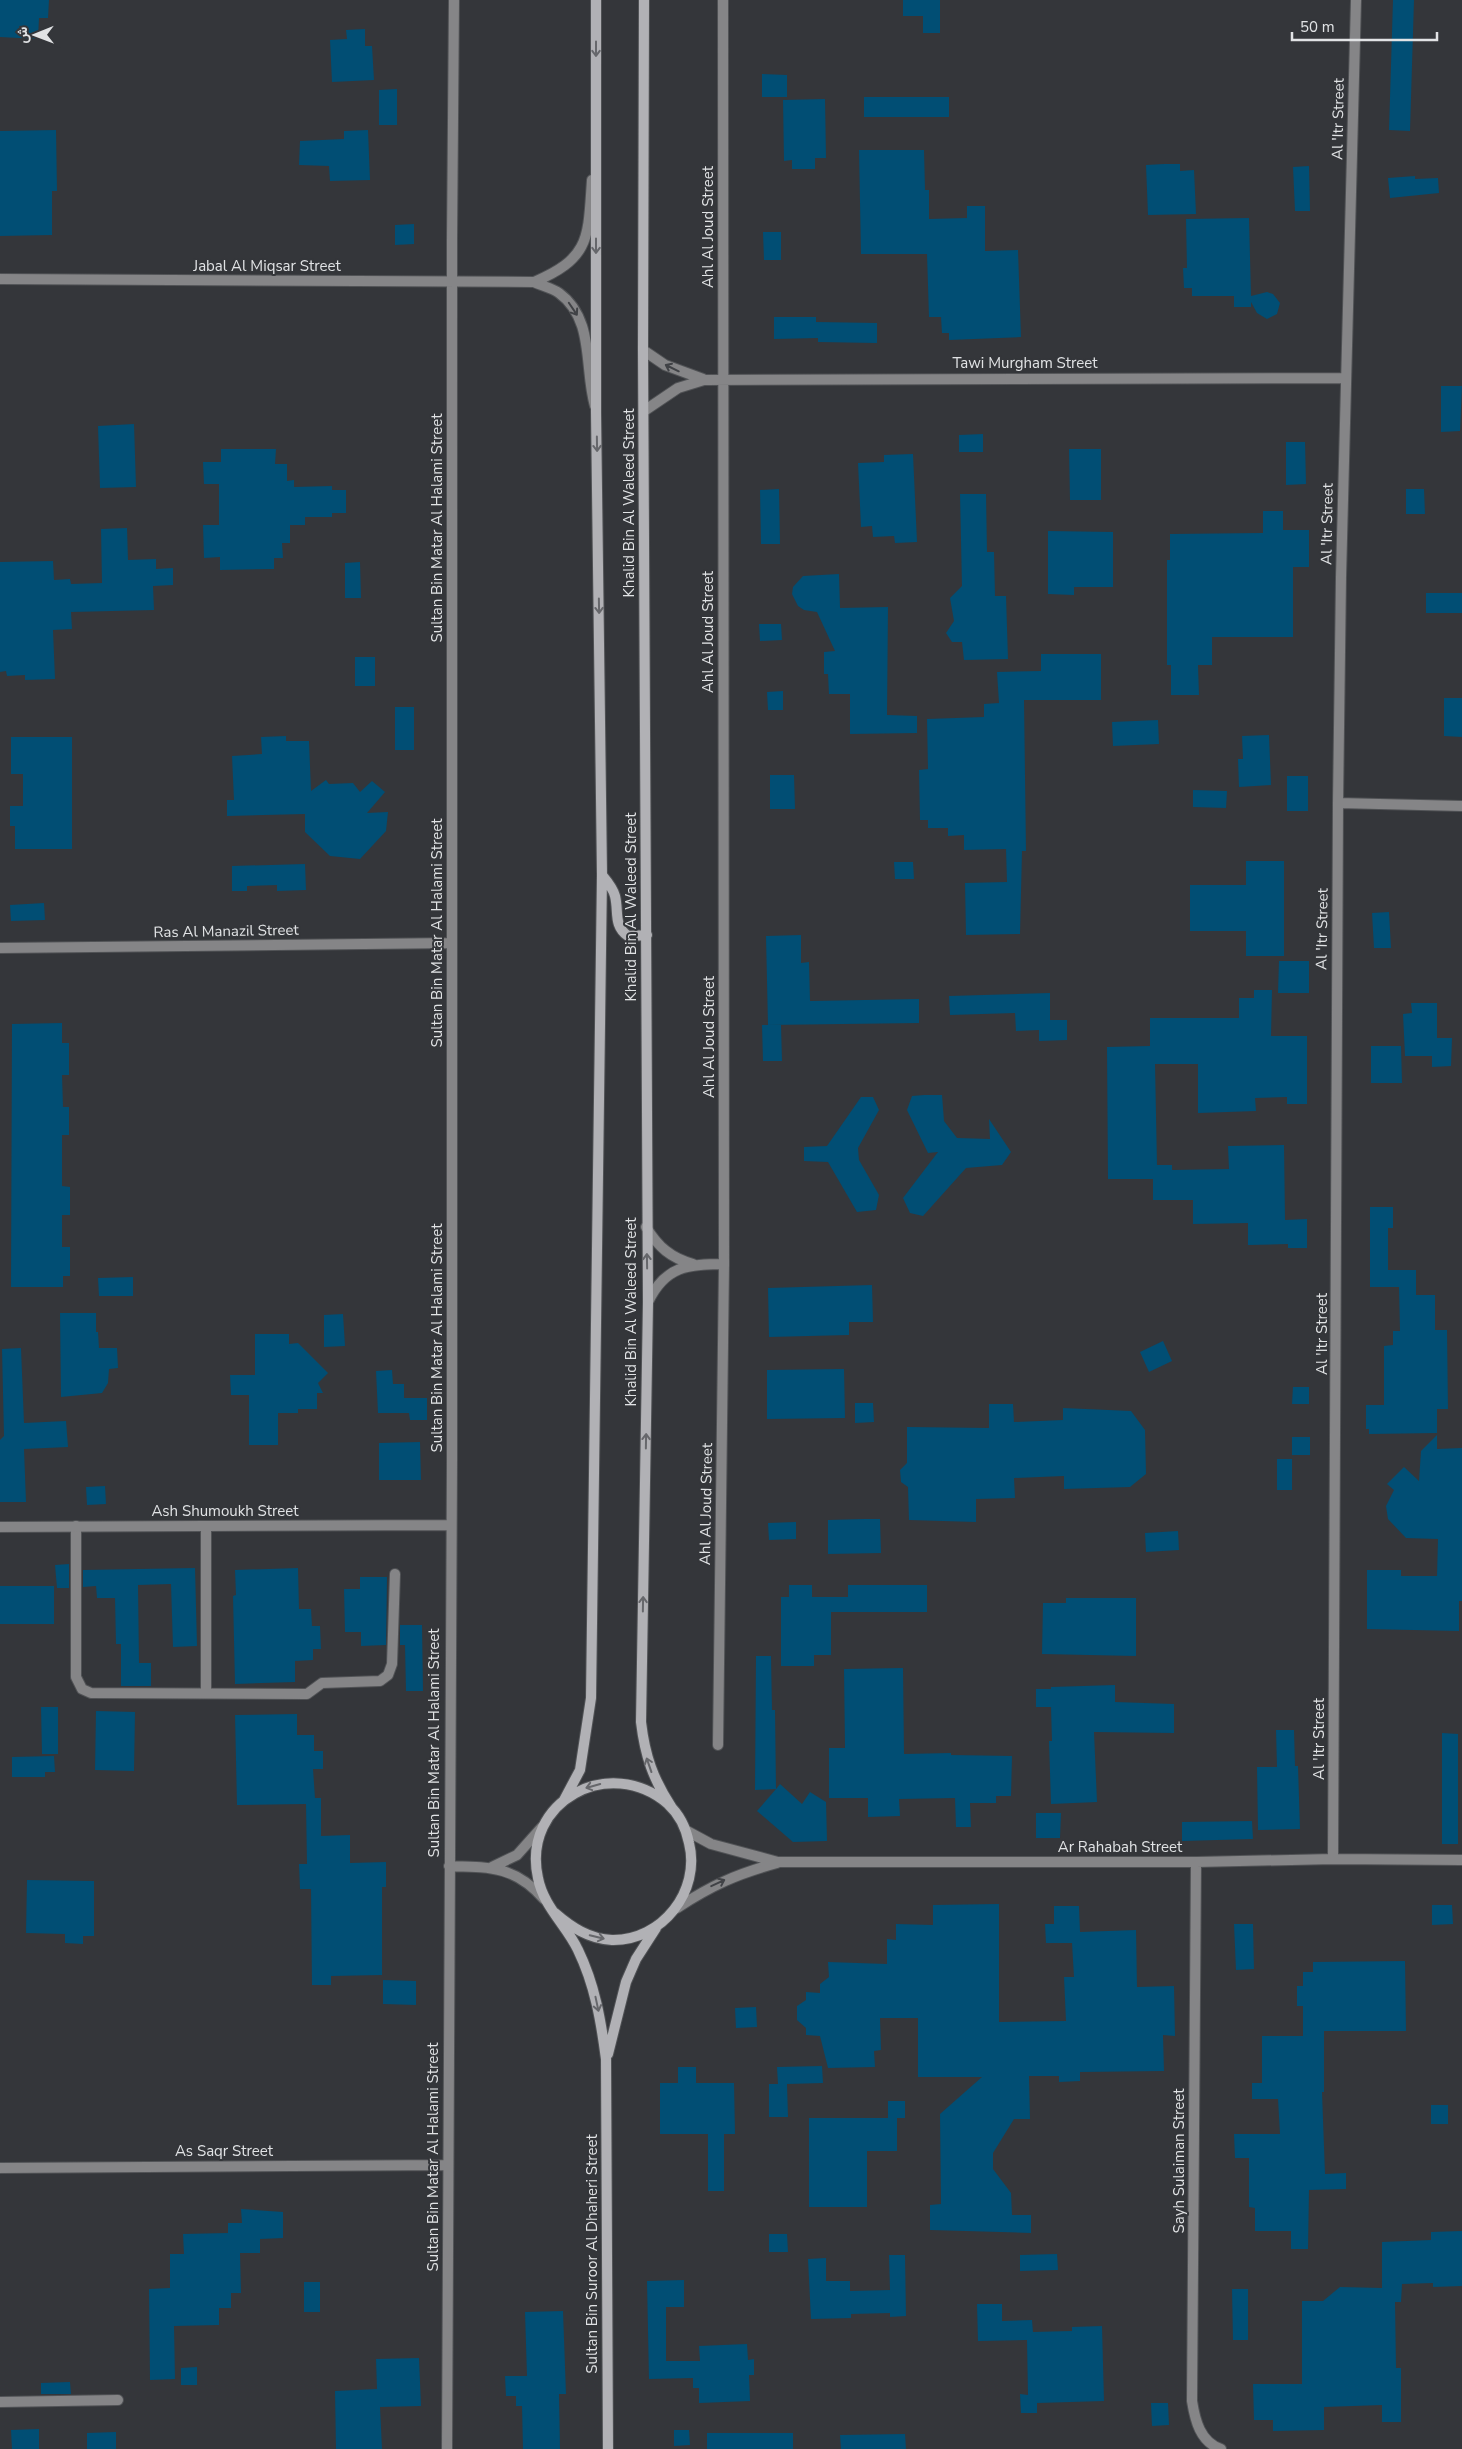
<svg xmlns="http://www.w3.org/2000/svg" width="1462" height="2449" font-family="'Nunito Sans',Vazirmatn,sans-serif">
  <rect width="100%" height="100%" fill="#34363a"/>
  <path fill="#014e74" d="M0,0H49L48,18H39L38,39L0,37Z
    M903,0H940V33H923V16H903Z
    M1393,0H1414L1410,131L1389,130Z
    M365,29V46H372L374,80L332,82L330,40L347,39L346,30Z
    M762,74L787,75V97H762Z
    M397,89V125H379V90Z
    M864,97H949V117H864Z
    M825,99L826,158H815V169H792V160L784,161L783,100Z
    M56,130L57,191H52V235L0,236V131Z
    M368,130L370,180L330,181L329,166L299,165L300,141L344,139V131Z
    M859,150H924L925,190H929V219L967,218V206H985V251L1018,250L1021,337L949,340V333H942L941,317H929L927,254H861Z
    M1164,164H1180V171L1194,170L1196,214L1148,215L1146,165Z
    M1309,166L1310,211H1295L1293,167Z
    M1415,176V179L1438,178L1439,193L1390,198L1388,178Z
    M1249,218L1251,296L1267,292L1273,294L1280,303L1277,314L1267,319L1257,313L1251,302V307H1234V296H1192V288H1184L1183,268H1187L1186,219Z
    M414,224V244L395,245V225Z
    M763,232H781V260H764Z
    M774,317H816V322L877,323V343L818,342V338L774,339Z
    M1441,386H1462L1460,431L1441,432Z
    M134,424L136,487L100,488L98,426Z
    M983,434V452H959V435Z
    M1286,442H1305L1306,484L1286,485Z
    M221,449H276L275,464H287V481L294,480V487L332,486V490H346V513H332V517H305V525H290V543H282L283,558H274V569L220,570V557L204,558L203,525H219V484H204L203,462H221Z
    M1069,449H1101V500H1070Z
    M913,454L917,542L895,543L894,536L873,537L872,526L861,527L858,463L884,462V455Z
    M779,489L780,544H761L760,490Z
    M1406,489H1424L1425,514H1406Z
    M960,494H986L987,552H994L995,596H1006L1008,659L964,660L962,642H952L946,633L954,621L950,598L962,586Z
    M1263,511H1283V530H1309V567H1293V637H1212V665H1198L1199,695H1171V665H1167V560H1170V534L1263,533Z
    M127,528L128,560L156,559V569L173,568V585L153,586L154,610L71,612L72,629L53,630L55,679L25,680V675L7,676L6,671L0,672V562L53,561L54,580L70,579L71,584L102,583L101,529Z
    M1048,531L1113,532V587H1074V595L1048,594Z
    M360,562L361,598H345V563Z
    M839,574L840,608L888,607L887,715L917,716V733L850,734V694H829L828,674H824V652L835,651L817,612L804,610L798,606L792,594L793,587L803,576Z
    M1426,593H1462V613H1426Z
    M759,624H781L782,640L760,641Z
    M1041,654H1101V700H1024L1026,851H1022L1020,934L966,935L965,883L1007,882L1006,849L964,850V835L948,836V828H928V820H920L919,770L928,769L927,719L984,717V704L999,703L997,672L1041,671Z
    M355,657H375V686H355Z
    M783,691V710H768L767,692Z
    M1444,698H1462V737L1444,736Z
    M395,707H414V750H395Z
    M1158,720L1159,744L1113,746L1112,722Z
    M1269,735L1271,785L1239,787L1238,759H1243L1242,736Z
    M286,736V741H309L311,791L326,780L329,784L353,783L360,792L372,781L385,792L367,813L388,812L386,831L360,859L330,856L305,832V814L227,816V800H234L232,756L262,754L261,737Z
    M11,737H72V849H15V826H10V806H23V774H11Z
    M770,775H794L795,809H770Z
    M1287,776H1308V811H1287Z
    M1193,790L1227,791L1226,808L1193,807Z
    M1246,861H1284V956H1246V931H1190V885H1246Z
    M894,862H913L914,879H895Z
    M305,864L306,890L277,891V885L247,886V891H232V866Z
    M44,903L45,920L11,921L10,905Z
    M1389,912L1391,948H1374L1372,913Z
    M801,935V963L809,962L810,1001L919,999V1023L768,1025L766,936Z
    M1279,961H1309V993H1278Z
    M1254,990H1272L1271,1036H1307V1104H1287V1097L1255,1098L1256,1111L1198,1113V1064H1155L1157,1165H1172V1170L1229,1169L1228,1146L1284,1145L1285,1220L1307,1219V1248H1288V1244L1248,1245V1223L1193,1224V1200H1153V1179H1108L1107,1047L1150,1046V1018H1239V998H1254Z
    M1050,993V1020H1067V1040L1039,1041V1030L1016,1031L1015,1013L950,1015L949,996Z
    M1411,1003H1437V1038H1452L1451,1066L1432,1067V1056H1405L1403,1014L1412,1013Z
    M62,1023V1043H69V1075H62L63,1107H69V1135H62V1186L70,1187V1215H62V1247H70V1276H63V1287H11L12,1024Z
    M762,1025H781L782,1061H763Z
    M1371,1046H1401L1402,1083H1371Z
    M924,1095H942L944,1121L957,1138L990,1139L989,1119L1011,1152L1002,1165L966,1168L923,1216L910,1213L903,1198L938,1152L928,1153L907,1110L912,1096Z
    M861,1097H873L879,1110L858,1148L859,1160L879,1195L876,1210L857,1212L828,1162L804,1161V1147L827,1146Z
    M1370,1207H1393V1228H1388V1270H1416V1295H1435V1330H1447L1448,1409H1437V1433L1369,1434V1429H1366V1405H1384V1346L1393,1345V1331H1400L1399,1287H1370Z
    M133,1277V1296H99L98,1278Z
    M872,1285L873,1322H849V1335L769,1337L768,1288Z
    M60,1313H96V1332H98L99,1348H117L118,1368L109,1369L108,1383L102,1393L61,1397Z
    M343,1314L345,1346L324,1347V1315Z
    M255,1334H289V1344L298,1343L328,1373L318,1383L323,1393H317V1409H298V1413H278V1445H249V1395H231L230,1375H255Z
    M1163,1341L1172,1361L1149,1372L1140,1352Z
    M21,1348L24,1423L66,1421L68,1447L24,1449L26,1502H0V1440L4,1436L2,1349Z
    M844,1369L845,1418L767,1419V1370Z
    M392,1370L393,1384H404V1398H427V1420H410L409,1413H378L376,1371Z
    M1293,1387H1309V1404H1292Z
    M855,1403H873L874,1422L855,1423Z
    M989,1404H1013L1014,1422L1063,1420V1408L1131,1411L1145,1430L1146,1474L1130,1487L1064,1489V1476L1014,1478L1015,1498L976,1499V1522L909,1520L908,1487L901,1482L900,1470L907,1463V1427L989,1428Z
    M1437,1435V1449L1462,1448V1601H1459V1631L1367,1629V1570H1401V1576H1437L1438,1539L1406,1538L1388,1519L1386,1506L1394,1490L1387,1484L1404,1467L1419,1481L1421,1451Z
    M1292,1437H1310V1455H1292Z
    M420,1442L421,1480H379V1443Z
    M1277,1459H1292V1490H1277Z
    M105,1486L106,1504L87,1505L86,1487Z
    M864,1519H880L881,1553L828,1554V1520Z
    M796,1522V1539L769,1540L768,1523Z
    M1178,1531L1179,1550L1146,1552L1145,1533Z
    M69,1564V1588H57L55,1565Z
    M195,1568L197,1646L173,1647L171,1584L138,1585L139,1663H151V1686H121V1644H116L115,1598H97L96,1586L83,1587V1570Z
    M298,1568L299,1609H311L312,1626H320L321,1649H313V1660L295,1661V1682L235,1684L233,1596L236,1595L235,1570Z
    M360,1577H387L386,1645L361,1646V1632H345L344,1589H360Z
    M789,1585H812V1597H848V1585H927V1612H831V1655H814V1666H781V1597H789Z
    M0,1586H54V1624H0Z
    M1066,1598H1136V1656L1042,1654L1043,1603H1066Z
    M400,1625H422L423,1691H406L405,1645H400Z
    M756,1656H771L772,1710H775L776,1789L780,1784L802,1804L810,1792L826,1802L827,1841L793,1842L757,1811L776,1789L755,1790Z
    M903,1668L904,1754L951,1753V1755L1012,1756L1011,1796H996V1803H970L971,1827H956L955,1798L899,1799L900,1816L868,1817V1798H829V1748H845L844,1669Z
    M1115,1685V1702L1174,1704V1733L1094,1732L1097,1802L1051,1804L1049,1741H1052L1051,1707H1036V1689H1051V1687Z
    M41,1707H58V1754H42Z
    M96,1711L135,1712L134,1771L95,1770Z
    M297,1714V1735H314V1751H323V1769H313L315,1798H321V1836L350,1835V1863L386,1862V1887H382V1975L331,1976V1985H312L311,1889H300L299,1864H307L306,1804L237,1805L235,1715Z
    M1276,1730H1294L1295,1766H1298L1300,1829L1258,1830L1257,1767H1277Z
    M1442,1733L1458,1734V1844H1442Z
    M54,1756L55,1772H45V1777H12V1757Z
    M1036,1813H1061L1060,1838H1036Z
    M1252,1821L1253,1839L1182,1841V1822Z
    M27,1880L94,1881V1936H83V1944L65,1943V1934L26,1933Z
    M999,1904V2022L1066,2021L1064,1977H1074L1072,1943H1046L1045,1924H1054V1906H1079L1080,1932L1136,1930L1137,1987L1174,1986L1175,2036L1163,2035L1164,2071L1080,2072V2081L1059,2082V2076H1029L1030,2119H1014L993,2153V2169L1011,2193L1012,2215H1031V2233L930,2230V2205L941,2204L940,2114L982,2077H918V2018H880L881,2050L874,2051L875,2067L828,2068L820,2036L806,2035V2028L797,2020V2006L806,2000V1992L820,1993V1984L829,1977L828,1962L887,1964V1939L896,1940V1924L933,1925V1905Z
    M1432,1905H1452L1453,1924L1432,1925Z
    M1234,1924H1253L1254,1969L1236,1970Z
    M1405,1961L1406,2031H1324V2092H1322L1325,2174L1346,2173V2189L1309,2190L1308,2249H1291V2231H1255V2208L1249,2207V2158H1235L1234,2134H1280L1278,2099H1252V2083H1262V2036H1303V2006H1297V1986H1303V1972H1313V1962Z
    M383,1980L416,1981V2005L383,2004Z
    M756,2007L757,2027L736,2028L735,2008Z
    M822,2066L823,2083L787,2084L788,2117H769V2084H778L777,2067Z
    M678,2067H696V2083H734L735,2134H724V2191H708V2134H660V2083H678Z
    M888,2101H905V2118H888Z
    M1431,2105H1448V2124H1431Z
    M809,2118H897V2151H867V2207H809Z
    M241,2209L283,2212V2238L260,2239V2253H240L241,2293H231V2308H219V2325L174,2326L175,2379L150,2380L149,2289L170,2288V2254H184L183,2234L228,2233V2223H242Z
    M1462,2231V2286L1433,2287V2283L1402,2284L1401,2302H1395L1396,2368H1401V2422H1382V2405L1324,2407V2430L1273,2431V2420H1254L1253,2384H1302V2301H1323L1340,2287L1382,2288V2242L1431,2240V2232Z
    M769,2234H787L788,2252H769Z
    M1057,2254L1058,2270L1020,2271V2255Z
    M889,2255H905L906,2316L890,2317V2313L851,2314V2318L811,2319L808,2259L826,2258V2281H850V2291L890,2290Z
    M684,2280V2307H666V2361H700L699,2346L747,2344L748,2360L754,2359V2375H749L750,2401L699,2403V2388H693V2378L649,2379L647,2281Z
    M304,2282H320V2312H304Z
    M1232,2289H1248V2340H1233Z
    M977,2304H1002V2321L1032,2320L1033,2332L1072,2331V2327L1102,2326L1104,2401L1037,2403V2413H1021L1020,2394L1028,2395L1027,2340L978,2341Z
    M563,2311L566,2394H559L560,2449H523L522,2406H516V2396H506L505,2376H527L525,2312Z
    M419,2358L421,2406L380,2407L382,2449H336L335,2391L377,2389L376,2359Z
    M197,2367V2385H181V2368Z
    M70,2382L71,2394H41V2383Z
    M1151,2403H1168L1169,2425L1152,2426Z
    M39,2429V2449H12L11,2430Z
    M674,2430H689L690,2445L674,2446Z
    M116,2432V2449H87V2433Z
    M707,2433H793V2449H707Z
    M905,2434L906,2449H841L840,2435Z"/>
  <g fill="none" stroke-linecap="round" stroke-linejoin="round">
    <g stroke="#505255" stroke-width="12">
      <path id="lane" d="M76,1526V1677L82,1689L91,1693L307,1694L322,1683L380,1681L388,1675L392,1664L395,1574
        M206,1526V1693
        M0,2402L118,2400"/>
    </g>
    <g stroke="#505255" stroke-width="12">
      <path id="street" d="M0,279L534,282C542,286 552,288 559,293C595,319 584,369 595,406
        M534,282C591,258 588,237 592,180
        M643,350L665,365L703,379
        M644,411L678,388L704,380L1346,378
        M1338,803L1462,806
        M0,948L452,943
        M646,1227C658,1247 671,1258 693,1264
        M648,1302C665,1266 688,1264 724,1264
        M0,1527L450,1525
        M718,1745L724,1264L723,0
        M687,1831L711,1844L778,1862H1196L1333,1859L1462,1860
        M1333,1859L1338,803L1341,577L1356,0
        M1196,1862L1192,2401C1195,2420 1200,2442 1221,2449
        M449,1866C490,1867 515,1866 544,1899
        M492,1867L517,1855L542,1827
        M677,1908C712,1885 737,1874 777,1863
        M0,2168L447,2165
        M447,2449L452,1461V240L454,0"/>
    </g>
    <g stroke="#505255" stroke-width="12">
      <path id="secondary" d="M644,0L643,350L648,1302L641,1722C645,1756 653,1779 672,1808
        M602,875C607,881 613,888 615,896C619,912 613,925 628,936L647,935
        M564,1800L580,1770L591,1698L602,875L596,412V0
        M555,1913C571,1927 589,1939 612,1940C662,1941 701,1891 689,1843C686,1828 679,1814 668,1804C610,1754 521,1801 538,1878C543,1906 567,1926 578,1950C595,1985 601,2021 606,2059L608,2449
        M608,2054L626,1982L636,1959L656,1928"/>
    </g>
    <use href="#lane" stroke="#858587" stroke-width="10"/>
    <use href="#street" stroke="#858587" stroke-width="10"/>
    <use href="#secondary" stroke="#b1b1b5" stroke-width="10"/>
  </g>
  <defs><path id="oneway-shaft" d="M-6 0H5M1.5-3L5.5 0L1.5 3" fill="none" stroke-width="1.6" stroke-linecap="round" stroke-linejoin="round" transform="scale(1.25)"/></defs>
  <g stroke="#66676b">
    <use href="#oneway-shaft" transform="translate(596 49) rotate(90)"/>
    <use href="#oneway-shaft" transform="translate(596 246) rotate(90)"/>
    <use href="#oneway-shaft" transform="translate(597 444) rotate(89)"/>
    <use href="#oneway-shaft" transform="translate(599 606) rotate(89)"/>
    <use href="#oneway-shaft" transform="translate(647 1261) rotate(-91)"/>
    <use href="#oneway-shaft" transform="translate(646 1441) rotate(-89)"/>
    <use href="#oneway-shaft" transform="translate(643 1604) rotate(-89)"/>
    <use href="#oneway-shaft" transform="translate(649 1765) rotate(-109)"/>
    <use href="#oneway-shaft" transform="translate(593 1786) rotate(164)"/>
    <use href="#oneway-shaft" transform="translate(597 1937) rotate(14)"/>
    <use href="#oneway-shaft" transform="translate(597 2004) rotate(78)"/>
  </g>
  <g stroke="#404246">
    <use href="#oneway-shaft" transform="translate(573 309) rotate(56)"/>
    <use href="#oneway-shaft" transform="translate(672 368) rotate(-154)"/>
    <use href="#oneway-shaft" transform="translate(718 1883) rotate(-25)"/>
  </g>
  <g text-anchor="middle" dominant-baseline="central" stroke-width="4" stroke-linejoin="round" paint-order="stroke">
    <g font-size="15" fill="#e1e3e5" stroke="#34363a">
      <text transform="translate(1338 119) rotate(-89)">Al 'Itr Street</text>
      <text transform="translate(708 227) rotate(-90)">Ahl Al Joud Street</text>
      <text x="267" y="266">Jabal Al Miqsar Street</text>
      <text x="1025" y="363">Tawi Murgham Street</text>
      <text transform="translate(629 503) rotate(-90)">Khalid Bin Al Waleed Street</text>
      <text transform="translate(1327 524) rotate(-89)">Al 'Itr Street</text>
      <text transform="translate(437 528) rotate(-90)">Sultan Bin Matar Al Halami Street</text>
      <text transform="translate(708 632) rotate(-90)">Ahl Al Joud Street</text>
      <text transform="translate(631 907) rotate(-90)">Khalid Bin Al Waleed Street</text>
      <text transform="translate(1322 929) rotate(-89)">Al 'Itr Street</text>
      <text transform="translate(226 931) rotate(-1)">Ras Al Manazil Street</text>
      <text transform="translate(437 933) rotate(-90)">Sultan Bin Matar Al Halami Street</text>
      <text transform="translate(709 1037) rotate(-90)">Ahl Al Joud Street</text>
      <text transform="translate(631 1312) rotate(-90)">Khalid Bin Al Waleed Street</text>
      <text transform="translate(1322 1334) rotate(-90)">Al 'Itr Street</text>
      <text transform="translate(437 1338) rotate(-90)">Sultan Bin Matar Al Halami Street</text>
      <text transform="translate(706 1504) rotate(-89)">Ahl Al Joud Street</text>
      <text x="225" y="1511">Ash Shumoukh Street</text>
      <text transform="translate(1319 1739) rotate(-90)">Al 'Itr Street</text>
      <text transform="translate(434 1743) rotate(-90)">Sultan Bin Matar Al Halami Street</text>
      <text x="1120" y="1847">Ar Rahabah Street</text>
      <text x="224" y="2151">As Saqr Street</text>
      <text transform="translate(433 2157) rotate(-90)">Sultan Bin Matar Al Halami Street</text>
      <text transform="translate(1179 2161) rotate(-90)">Sayh Sulaiman Street</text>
      <text transform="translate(592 2254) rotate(-90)">Sultan Bin Suroor Al Dhaheri Street</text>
    </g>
  </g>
  <g transform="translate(35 35) rotate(269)" stroke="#34363a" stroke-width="4" paint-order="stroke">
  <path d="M0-4L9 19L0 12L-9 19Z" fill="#e1e3e5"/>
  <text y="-8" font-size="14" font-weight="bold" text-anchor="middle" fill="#e1e3e5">ش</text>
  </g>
  <path d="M1292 32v8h145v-8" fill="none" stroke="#e1e3e5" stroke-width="2.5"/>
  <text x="1300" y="32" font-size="15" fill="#e1e3e5" stroke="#34363a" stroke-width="4" paint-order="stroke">50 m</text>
</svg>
